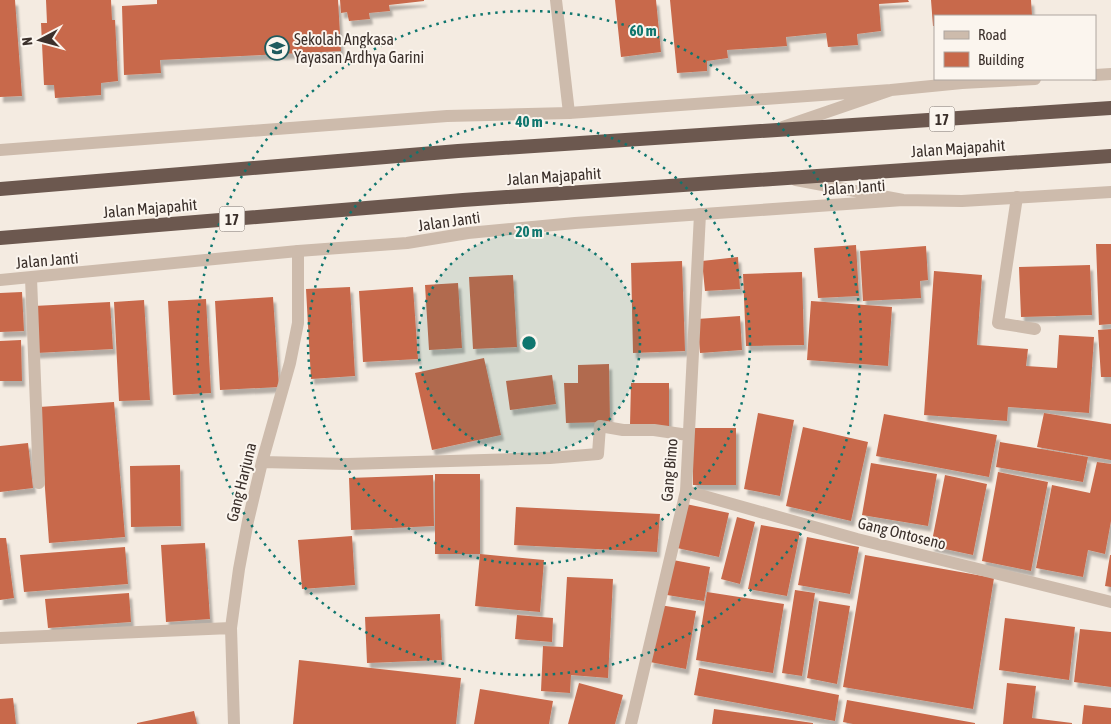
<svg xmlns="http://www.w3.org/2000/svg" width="1111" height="724" font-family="'Asap Condensed',sans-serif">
  <defs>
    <filter id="shadow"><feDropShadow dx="3" dy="5.5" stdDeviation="1" flood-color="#0004"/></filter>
  </defs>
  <rect width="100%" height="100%" fill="#f4ebe1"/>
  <path fill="#c8694b" filter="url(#shadow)" d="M0,0H15L22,96L0,97Z
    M46,0H111L112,20H115L118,81L101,83V95L55,98L54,85H44L41,23H47Z
    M157,0H338L341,51L160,60L161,73L124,75L122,6L157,4Z
    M340,0H424V1L389,5L390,11L369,13L370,19L349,21L347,12L341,13Z
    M615,0H656L661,52L621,57Z
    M670,0H908L909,2L879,4L881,31L857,34L858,45L828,47L826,33L786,37L787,46L727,50L728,58L707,61V71L677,73Z
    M931,0H1031L1032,16H935V26H933Z
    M1096,244H1111V324L1099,325Z
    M856,245L859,296L818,298L814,248Z
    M926,246L928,280L920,281L921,298L863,301L860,251Z
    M738,257L740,289L705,291L702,261Z
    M682,261L685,351L633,353L631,263Z
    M1090,265L1092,315L1021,317L1019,267Z
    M934,271L982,275L977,345L1028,349L1026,366L1057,368L1059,335L1094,337L1089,413L1008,407L1007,421L924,415Z
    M802,272L804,345L746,346L743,274Z
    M513,275L517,347L473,349L469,277Z
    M458,283L462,348L429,350L425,285Z
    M350,287L355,376L311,379L306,289Z
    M413,287L418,359L363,362L359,291Z
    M22,292L24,331L0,332V293Z
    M273,297L279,387L220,390L215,301Z
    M206,299L211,393L173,395L168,301Z
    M144,300L150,400L119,401L114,302Z
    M811,301L892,307L888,366L807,360Z
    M110,302L113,349L36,353L34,306Z
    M740,316L742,350L700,353L697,319Z
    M1111,329V377H1101L1098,330Z
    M21,340L22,381H0V341Z
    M484,358L501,435L432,450L415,373Z
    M609,364L610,422L566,423L564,383H578V365Z
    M552,375L556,404L510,410L506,381Z
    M631,383H669V426L630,425Z
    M114,402L125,537L49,543L39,407Z
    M758,413L794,420L780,496L744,489Z
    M1044,413L1111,424V460L1037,447Z
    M884,414L997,435L989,477L876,456Z
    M803,427L868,442L851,521L786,506Z
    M693,428H736V485H693Z
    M1000,442L1088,457L1083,482L996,467Z
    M28,443L33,488L0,492V446Z
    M1097,462L1111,464V521L1105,554L1088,550L1083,577L1036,568L1052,485L1090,493Z
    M871,463L937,474L928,526L862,515Z
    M180,465L181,526L131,527L130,466Z
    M998,472L1048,482L1031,571L982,561Z
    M435,474H480V554H435Z
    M433,475L434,526L351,530L349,478Z
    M945,475L987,484L973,555L931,546Z
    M686,504L729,513L719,557L677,548Z
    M516,507L660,514L657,552L514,545Z
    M737,517L755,522L740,584L721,579Z
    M761,525L800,532L787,596L748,589Z
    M352,536L355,585L302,589L298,540Z
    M807,537L859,547L850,594L798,585Z
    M0,538H6L14,598L0,600Z
    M205,543L210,619L166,622L161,545Z
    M125,547L128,584L24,592L20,555Z
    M480,554L544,560L540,612L475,606Z
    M865,555L994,578L973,709L843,687Z
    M1110,555H1111V587L1105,586Z
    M673,560L710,567L704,601L667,595Z
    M567,577L613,579L608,678L571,675L570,693L541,691L543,646L563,647Z
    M795,590L815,593L802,676L782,673Z
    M707,592L784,604L773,673L696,660Z
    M129,593L131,622L48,628L45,599Z
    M819,601L850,606L837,684L807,678Z
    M660,605L696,611L686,669L650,662Z
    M440,614L442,660L367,663L365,617Z
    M517,615L553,618L552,642L515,639Z
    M1005,618L1075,627L1069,680L999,670Z
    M1080,629L1111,632V687L1074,682Z
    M299,660L461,678L456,724H293Z
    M699,668L839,695L835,721L694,695Z
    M579,683L623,695L615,724H568Z
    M1007,683L1036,686L1032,718L1072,723V724H1003Z
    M480,689L553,701L549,724H474Z
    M13,698L16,724H0V699Z
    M847,700L975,723V724H853L843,722Z
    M1084,705L1111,708V724H1082Z
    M714,709L813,723V724H712Z
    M194,711L197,724H137V723Z"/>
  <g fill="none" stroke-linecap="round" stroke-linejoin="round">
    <path stroke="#cdbbac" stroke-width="12" d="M1017,197L998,323L1035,329"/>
    <path stroke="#cdbbac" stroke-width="12" d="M556,0L569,113
      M31,278L39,483
      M262,462L347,464L550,458L598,454L600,426L623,430H654L688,435
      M686,491L857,539L1111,602
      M0,638L231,628
      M234,724L231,628L239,569L248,521L262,462L290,363L298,323V251
      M631,724L686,491L700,214"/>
    <path stroke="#cdbbac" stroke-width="12" d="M1095,75L1111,74
      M783,127L891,90L962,83L1035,79
      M0,150L447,116L569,113L891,90
      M796,180L903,200L962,201L1111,192
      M0,280L298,251L407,243L468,233L575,223L903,200"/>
    <path stroke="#6c584f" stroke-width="14" d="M0,189L458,151L1111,108
      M0,238L463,200L1111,156"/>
  </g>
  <circle cx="529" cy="343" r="111" fill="#0f766e" fill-opacity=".12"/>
  <g fill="none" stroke="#0f766e" stroke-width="2.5" stroke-dasharray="2.5 5">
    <circle cx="529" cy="343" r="111"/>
    <circle cx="529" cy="343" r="221"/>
    <circle cx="529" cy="343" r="332"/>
  </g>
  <defs>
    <g id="school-ring" transform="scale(1.25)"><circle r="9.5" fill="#fbf5ee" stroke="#1f5a5e" stroke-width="1.5"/><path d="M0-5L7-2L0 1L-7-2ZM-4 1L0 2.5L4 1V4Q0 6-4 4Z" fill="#1f5a5e"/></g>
  </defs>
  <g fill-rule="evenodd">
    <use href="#school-ring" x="277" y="48"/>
  </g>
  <g text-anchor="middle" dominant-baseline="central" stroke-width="4" stroke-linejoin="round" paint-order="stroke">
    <g fill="#fbf5ee" stroke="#756b66" stroke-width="1">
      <rect x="929.5" y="106.5" width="25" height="25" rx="4"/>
      <rect x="219.5" y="206.5" width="25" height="25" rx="4"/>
    </g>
    <g font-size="15" font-weight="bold" fill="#3b302b">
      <text x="942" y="119">17</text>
      <text x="232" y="219">17</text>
    </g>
    <g font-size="16" fill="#3b302b" stroke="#fbf5ee" text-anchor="start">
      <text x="294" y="39">Sekolah Angkasa<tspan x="294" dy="18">Yayasan Ardhya Garini</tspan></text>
    </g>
    <g font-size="16" fill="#3b302b" stroke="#fbf5ee">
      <text transform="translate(958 148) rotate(-4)">Jalan Majapahit</text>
      <text transform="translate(554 176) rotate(-4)">Jalan Majapahit</text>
      <text transform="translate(854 187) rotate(-4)">Jalan Janti</text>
      <text transform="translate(150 208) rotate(-5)">Jalan Majapahit</text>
      <text transform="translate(449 221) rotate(-8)">Jalan Janti</text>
      <text transform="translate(47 260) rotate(-5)">Jalan Janti</text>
      <text transform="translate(669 470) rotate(-85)">Gang Bimo</text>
      <text transform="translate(241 482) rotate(-76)">Gang Harjuna</text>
      <text transform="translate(902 533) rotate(14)">Gang Ontoseno</text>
    </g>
  </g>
  <circle cx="529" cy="343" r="8" fill="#0f766e" stroke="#fbf5ee" stroke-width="2.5"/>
  <g font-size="15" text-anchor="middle" font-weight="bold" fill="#0f766e" stroke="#fbf5ee" stroke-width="4" stroke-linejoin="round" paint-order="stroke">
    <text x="643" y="36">60 m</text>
    <text x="529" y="127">40 m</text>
    <text x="529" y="237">20 m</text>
  </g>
  <rect x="934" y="15" width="162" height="65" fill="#fbf5ee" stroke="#aea6a0"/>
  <rect x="944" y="31" width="25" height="8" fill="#cdbbac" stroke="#aea6a0"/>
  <text x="978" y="40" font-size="15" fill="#3b302b">Road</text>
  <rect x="944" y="52" width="25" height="15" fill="#c8694b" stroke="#aea6a0"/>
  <text x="978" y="65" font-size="15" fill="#3b302b">Building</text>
  <g transform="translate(40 40) rotate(264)" stroke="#fbf5ee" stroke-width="4" paint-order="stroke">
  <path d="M0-4L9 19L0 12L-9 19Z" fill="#3b302b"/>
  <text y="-8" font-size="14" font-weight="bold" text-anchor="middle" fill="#3b302b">N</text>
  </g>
</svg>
